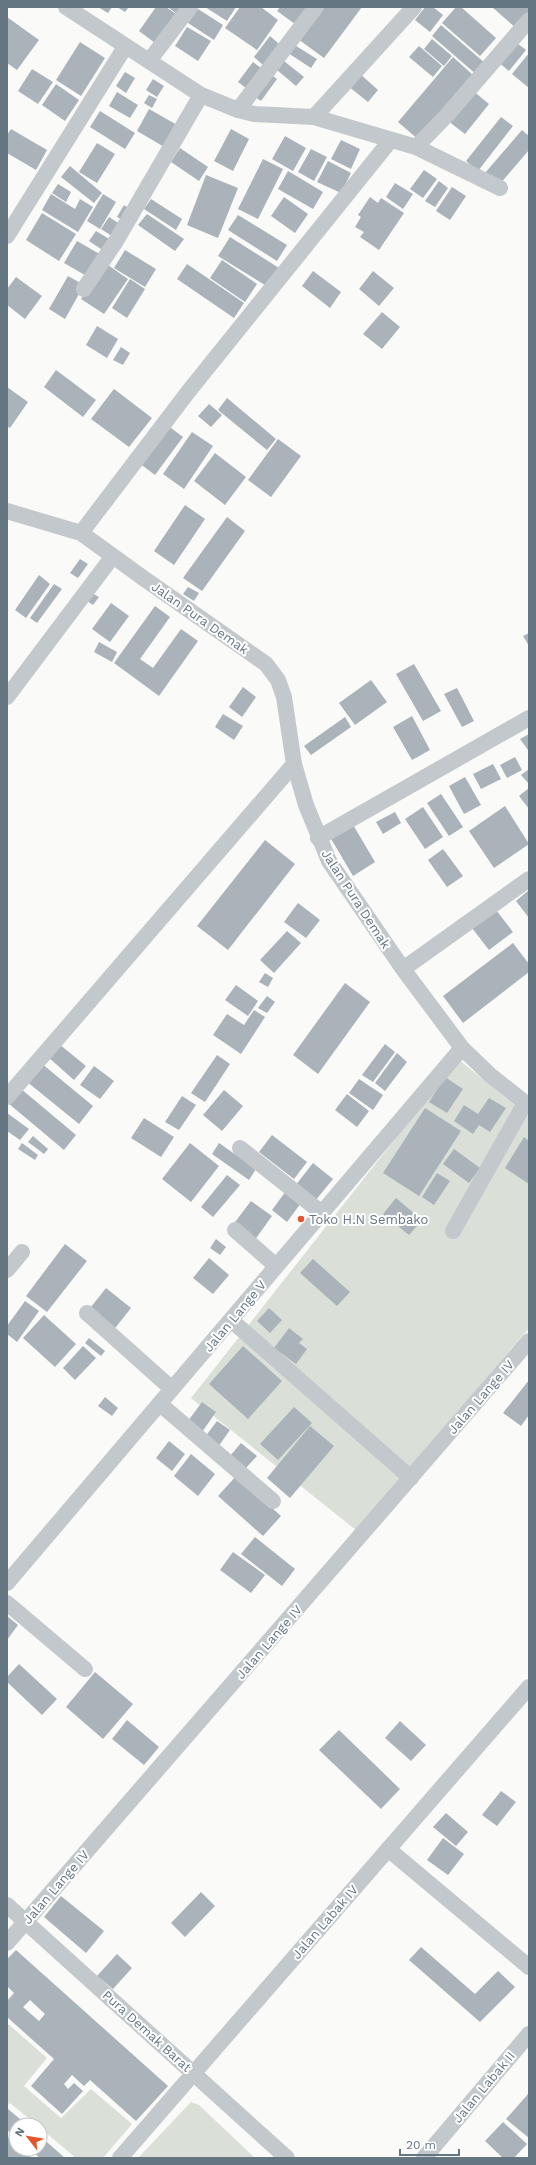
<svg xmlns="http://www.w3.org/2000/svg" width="536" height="2165" font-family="'Work Sans',sans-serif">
  <rect width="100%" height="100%" fill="#fafaf8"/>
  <path fill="#dadfd7" d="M458,1059L529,1117V1328L357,1531L191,1398Z
    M7,2023L47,2058L24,2086L61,2118L91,2089L132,2124L103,2158H76L40,2128V2125H37L10,2103L7,2106Z
    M191,2102L199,2105L255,2158H138Z"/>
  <path fill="#aab3b9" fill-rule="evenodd" d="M98,7H112L108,13Z
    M117,7H127L128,8L125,12Z
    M156,7H166L176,14L155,43L139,31Z
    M168,7H182L177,14Z
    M205,7H236L227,21Z
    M240,7H261L278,20L257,50L225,28Z
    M280,7H307L295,24L277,11Z
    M321,7H362L324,58L298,39Z
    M425,7H433L443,15L430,32L415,20Z
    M456,7H461L496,38L480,56L442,23Z
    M492,7H529V16L517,29Z
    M198,9L223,25L214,40L188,23Z
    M7,17L39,40L17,70L7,63Z
    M441,25L486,64L477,75L432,36Z
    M187,27L211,41L198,61L175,46Z
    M270,36L279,44L263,65L254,57Z
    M432,39L452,56L444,66L424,49Z
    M513,40L526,50L509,71L497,61Z
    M80,42L105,58L81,96L56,80Z
    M293,44L317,59L311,68L288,53Z
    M419,46L442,66L433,77L409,57Z
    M529,53V88L512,74Z
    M453,57L474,76L419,140L398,122Z
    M284,61L304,77L296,86L277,70Z
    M253,62L261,68L246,88L238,82Z
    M32,69L53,82L38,104L18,91Z
    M125,72L135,78L126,93L116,86Z
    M269,73L277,79L261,101L252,95Z
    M359,73L378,90L368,102L348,86Z
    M153,79L164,86L157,97L146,90Z
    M56,84L79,100L65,121L42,105Z
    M472,90L489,104L465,134L448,121Z
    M117,92L138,105L130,118L109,106Z
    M149,95L157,99L152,108L144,103Z
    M149,109L179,126L166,148L137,131Z
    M100,111L135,133L125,149L90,127Z
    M501,117L513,126L478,171L466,161Z
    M11,129L47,150L36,170L7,153V135Z
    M231,129L249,139L233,171L214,161Z
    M522,130L529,136V150L499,185L485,173Z
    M285,136L306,148L293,171L272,159Z
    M341,140L360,149L351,169L331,159Z
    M97,143L115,154L97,183L79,172Z
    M180,148L208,167L199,181L171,162Z
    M311,149L327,157L314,181L298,172Z
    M263,159L283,169L258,219L238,209Z
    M328,161L351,173L341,193L317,182Z
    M70,166L102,193L94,203L61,177Z
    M424,170L437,179L423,198L410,189Z
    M288,171L323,192L313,209L278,189Z
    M206,175L238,188L218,238L187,225Z
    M439,181L448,188L435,207L425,201Z
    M395,183L413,194L403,209L386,197Z
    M58,184L71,192L66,202L52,193Z
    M452,187L466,196L450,220L436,211Z
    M51,194L75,209L80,199L93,207L78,232L42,210Z
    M103,194L116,202L100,229L87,221Z
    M284,197L308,214L295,233L271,216Z
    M370,197L378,203L381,198L404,213L379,250L360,237L364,232L355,227L361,217L358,215Z
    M151,199L182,219L176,230L144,209Z
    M124,205L131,210L125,221L117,217Z
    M42,213L76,234L59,261L26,240Z
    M147,214L184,239L175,251L138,225Z
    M238,215L287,245L277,261L228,230Z
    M109,217L123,226L115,238L101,229Z
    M96,231L114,242L107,253L89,241Z
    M230,237L279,268L268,287L218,256Z
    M77,241L103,256L90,278L64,263Z
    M125,250L156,269L145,287L114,268Z
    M222,260L257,284L245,302L210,278Z
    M105,263L128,279L104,314L81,299Z
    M187,264L244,303L234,318L177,279Z
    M313,271L341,292L330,308L302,286Z
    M373,271L394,288L379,306L359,289Z
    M68,276L84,285L65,319L49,309Z
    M16,277L42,296L25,319L7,305V289Z
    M130,279L145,289L127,318L112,308Z
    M382,312L400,327L382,349L363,334Z
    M97,326L118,339L107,358L86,345Z
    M121,347L130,353L123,365L113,360Z
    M56,370L96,400L83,417L44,387Z
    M7,387L28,402L10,428L7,426Z
    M114,389L152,418L129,447L91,419Z
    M227,398L276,439L267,450L218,410Z
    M209,404L222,415L211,427L198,416Z
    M167,425L183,437L155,475L139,463Z
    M192,432L213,446L184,489L163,474Z
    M278,439L301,456L271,497L248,480Z
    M215,453L246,477L225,505L194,481Z
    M185,505L205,519L174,565L154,551Z
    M227,517L245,531L202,591L183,578Z
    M80,559L88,564L78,578L70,573Z
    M39,575L50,584L26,618L15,610Z
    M54,584L62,589L37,623L30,618Z
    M188,587L199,593L194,601L183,594Z
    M88,591L99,597L93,605L83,598Z
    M111,603L129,616L110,642L92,629Z
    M155,606L170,617L140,659L153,668L181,629L198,641L159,696L114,663Z
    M529,633V646L523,636Z
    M99,642L117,652L112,662L94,652Z
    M414,664L441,711L423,721L396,674Z
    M371,680L387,702L355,725L339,703Z
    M243,687L256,697L242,717L229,707Z
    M457,688L474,721L462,727L444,694Z
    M223,714L243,726L234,740L215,727Z
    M412,716L430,750L412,760L393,727Z
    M345,717L351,727L311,755L304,746Z
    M529,734V749L528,750L520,739Z
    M515,757L522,770L507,778L500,765Z
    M493,764L501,779L481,789L473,774Z
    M529,769V784L521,775Z
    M465,777L481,805L464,814L449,786Z
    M529,788V809L519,796Z
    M441,794L463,827L449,836L427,803Z
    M505,806L529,844L494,868L469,831Z
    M423,807L443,837L425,849L405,819Z
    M395,812L401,823L383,834L376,822Z
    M352,823L375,862L353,876L330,837Z
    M265,840L295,864L228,950L197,926Z
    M443,849L463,876L447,887L428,860Z
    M529,890V918L516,901Z
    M298,903L320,920L306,938L284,922Z
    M496,910L513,932L489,950L472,928Z
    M287,931L301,943L274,973L260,960Z
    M513,943L529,964V972L463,1023L443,996Z
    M265,973L273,978L268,987L259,982Z
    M345,983L370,1002L318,1074L293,1055Z
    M236,985L258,1001L248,1016L225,1000Z
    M267,996L275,1002L267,1013L258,1008Z
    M254,1010L265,1017L241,1054L213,1035L227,1014L244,1025Z
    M59,1044L86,1066L74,1080L48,1057Z
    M385,1044L395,1052L373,1082L362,1075Z
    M397,1053L407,1062L385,1091L375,1083Z
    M217,1055L230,1064L205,1102L191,1093Z
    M41,1063L93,1106L79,1124L26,1081Z
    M94,1066L114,1081L100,1099L80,1085Z
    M445,1077L463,1089L447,1113L429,1102Z
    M359,1079L383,1095L373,1110L349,1093Z
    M20,1088L76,1135L64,1150L8,1103Z
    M224,1090L243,1106L222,1131L203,1115Z
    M347,1094L369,1111L357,1127L335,1110Z
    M182,1096L196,1105L179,1130L165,1122Z
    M489,1098L506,1108L490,1132L479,1125L473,1134L454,1121L464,1105L478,1114Z
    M425,1108L461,1131L419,1196L383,1173Z
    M7,1113L29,1129L20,1140L7,1131Z
    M144,1118L174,1137L161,1157L131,1138Z
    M272,1135L307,1162L294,1179L259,1152Z
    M33,1136L48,1149L44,1154L28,1142Z
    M524,1137L529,1141V1184L505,1168Z
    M22,1143L38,1155L35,1160L18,1149Z
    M190,1143L219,1166L191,1202L162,1179Z
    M219,1143L256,1169L249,1180L212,1154Z
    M454,1149L480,1168L469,1183L443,1164Z
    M313,1163L333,1179L315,1201L295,1186Z
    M437,1173L450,1181L434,1205L422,1197Z
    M227,1175L240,1185L213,1217L201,1207Z
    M286,1191L301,1203L287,1222L272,1210Z
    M396,1198L422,1220L409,1235L383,1214Z
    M251,1201L272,1216L254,1241L232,1226Z
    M216,1239L226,1247L220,1255L210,1248Z
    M65,1244L87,1261L47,1312L26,1296Z
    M209,1258L229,1275L213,1294L193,1278Z
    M313,1259L350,1292L337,1306L300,1273Z
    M106,1288L131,1308L112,1332L87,1312Z
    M25,1301L39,1311L17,1342L7,1334V1326Z
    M269,1308L282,1320L270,1333L257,1321Z
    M44,1315L76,1344L55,1367L23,1338Z
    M289,1328L303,1339L299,1343L307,1349L296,1364L274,1348Z
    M89,1338L105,1351L101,1356L85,1343Z
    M83,1346L96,1358L75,1380L63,1368Z
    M243,1346L282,1381L248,1419L209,1384Z
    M529,1380V1415L521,1426L503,1413Z
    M105,1397L118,1408L112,1416L98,1406Z
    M202,1402L216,1412L202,1432L188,1421Z
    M294,1407L312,1423L278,1460L260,1444Z
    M217,1421L230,1430L218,1447L205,1437Z
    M310,1426L334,1446L290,1498L267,1478Z
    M169,1441L185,1454L172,1471L156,1458Z
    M241,1443L257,1456L245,1469L230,1456Z
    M191,1454L215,1474L198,1496L174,1476Z
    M236,1476L281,1516L263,1536L218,1496Z
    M255,1537L295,1569L282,1586L241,1554Z
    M233,1552L265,1575L251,1593L220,1570Z
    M7,1616L18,1625L7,1640Z
    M19,1664L57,1699L42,1715L7,1682V1677Z
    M95,1672L133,1704L103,1739L66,1707Z
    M127,1720L159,1747L144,1765L112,1739Z
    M400,1721L426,1745L411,1761L385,1738Z
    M339,1730L400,1789L381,1809L319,1750Z
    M501,1791L516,1802L497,1826L482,1815Z
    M446,1813L468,1832L456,1846L433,1827Z
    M443,1838L464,1854L448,1875L427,1860Z
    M201,1892L215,1906L185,1937L171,1923Z
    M61,1896L104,1931L86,1953L44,1917Z
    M421,1947L475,1994L498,1971L515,1987L480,2022L409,1960Z
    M16,1950L168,2086L136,2121L90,2080L84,2086L72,2075L64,2084L68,2089L74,2083L83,2091L62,2114L31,2086L54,2059L7,2017V2001L14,1993L7,1986V1959ZM30,2000L45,2014L39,2021L23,2007Z
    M117,1954L132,1968L113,1989L97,1976Z
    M528,2094L529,2095V2138L506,2119Z
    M8,2109L27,2125H16V2138L7,2130Z
    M503,2122L527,2144L514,2158H503L485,2141Z
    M7,2136L16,2144V2149H22L32,2158H7Z
    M40,2136L65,2158H40L29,2149H40Z"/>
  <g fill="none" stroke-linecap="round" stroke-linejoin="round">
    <path stroke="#c3c8cc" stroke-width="16" d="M66,7L201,95L238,110L254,114L314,117L416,147L500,188
      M149,61L190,7
      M238,110L316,7
      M314,117L414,7
      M416,147L448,114L529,20
      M7,236L125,47
      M84,289L116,241L201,95
      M7,511L81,533L146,580L266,664L278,680L284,697L294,764L306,805L329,861L403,969L462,1048L490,1075L529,1106
      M81,533L188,392L390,141
      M7,697L113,556
      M318,838L529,718
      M403,969L529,879
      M7,1097L294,764
      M240,1148L322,1213
      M235,1230L276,1266
      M453,1231L525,1103
      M7,1270L22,1252
      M87,1313L172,1389
      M231,1320L411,1478
      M160,1404L273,1501
      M7,1583L462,1048
      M7,1603L85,1669
      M388,1849L529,1967
      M7,1905L287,2158
      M7,1943L529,1341
      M120,2158L529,1687
      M424,2158L529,2034"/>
  </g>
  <circle fill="#e4572e" stroke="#fff" stroke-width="1.5" cx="301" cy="1219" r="4"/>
  <g text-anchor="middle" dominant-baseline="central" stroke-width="4" stroke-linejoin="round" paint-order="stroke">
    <g font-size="13" fill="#657683" stroke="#fff">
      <text transform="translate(200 618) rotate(35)">Jalan Pura Demak</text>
      <text transform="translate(356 899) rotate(57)">Jalan Pura Demak</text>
      <text transform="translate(235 1316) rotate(-50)">Jalan Lange V</text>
      <text transform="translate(481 1397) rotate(-49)">Jalan Lange IV</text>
      <text transform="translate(269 1642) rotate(-49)">Jalan Lange IV</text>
      <text transform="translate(56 1887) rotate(-49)">Jalan Lange IV</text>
      <text transform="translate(325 1922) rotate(-49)">Jalan Labak IV</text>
      <text transform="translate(147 2031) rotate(42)">Pura Demak Barat</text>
      <text transform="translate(484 2087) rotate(-50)">Jalan Labak II</text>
    </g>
    <g font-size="13" fill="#657683" stroke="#fff" text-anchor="start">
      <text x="309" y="1219">Toko H.N Sembako</text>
    </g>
  </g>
  <rect width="536" height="2165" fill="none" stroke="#657683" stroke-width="16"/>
  <g transform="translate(28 2137) rotate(301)"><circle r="19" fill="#ffffff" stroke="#c1c8cd"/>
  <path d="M0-3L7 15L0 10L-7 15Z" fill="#e4572e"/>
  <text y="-6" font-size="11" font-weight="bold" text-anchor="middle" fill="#657683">N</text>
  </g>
  <path d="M400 2149v6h59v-6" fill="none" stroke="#657683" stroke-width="2"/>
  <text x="406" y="2149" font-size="12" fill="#657683" stroke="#ffffff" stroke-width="3" paint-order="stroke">20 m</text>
</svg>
